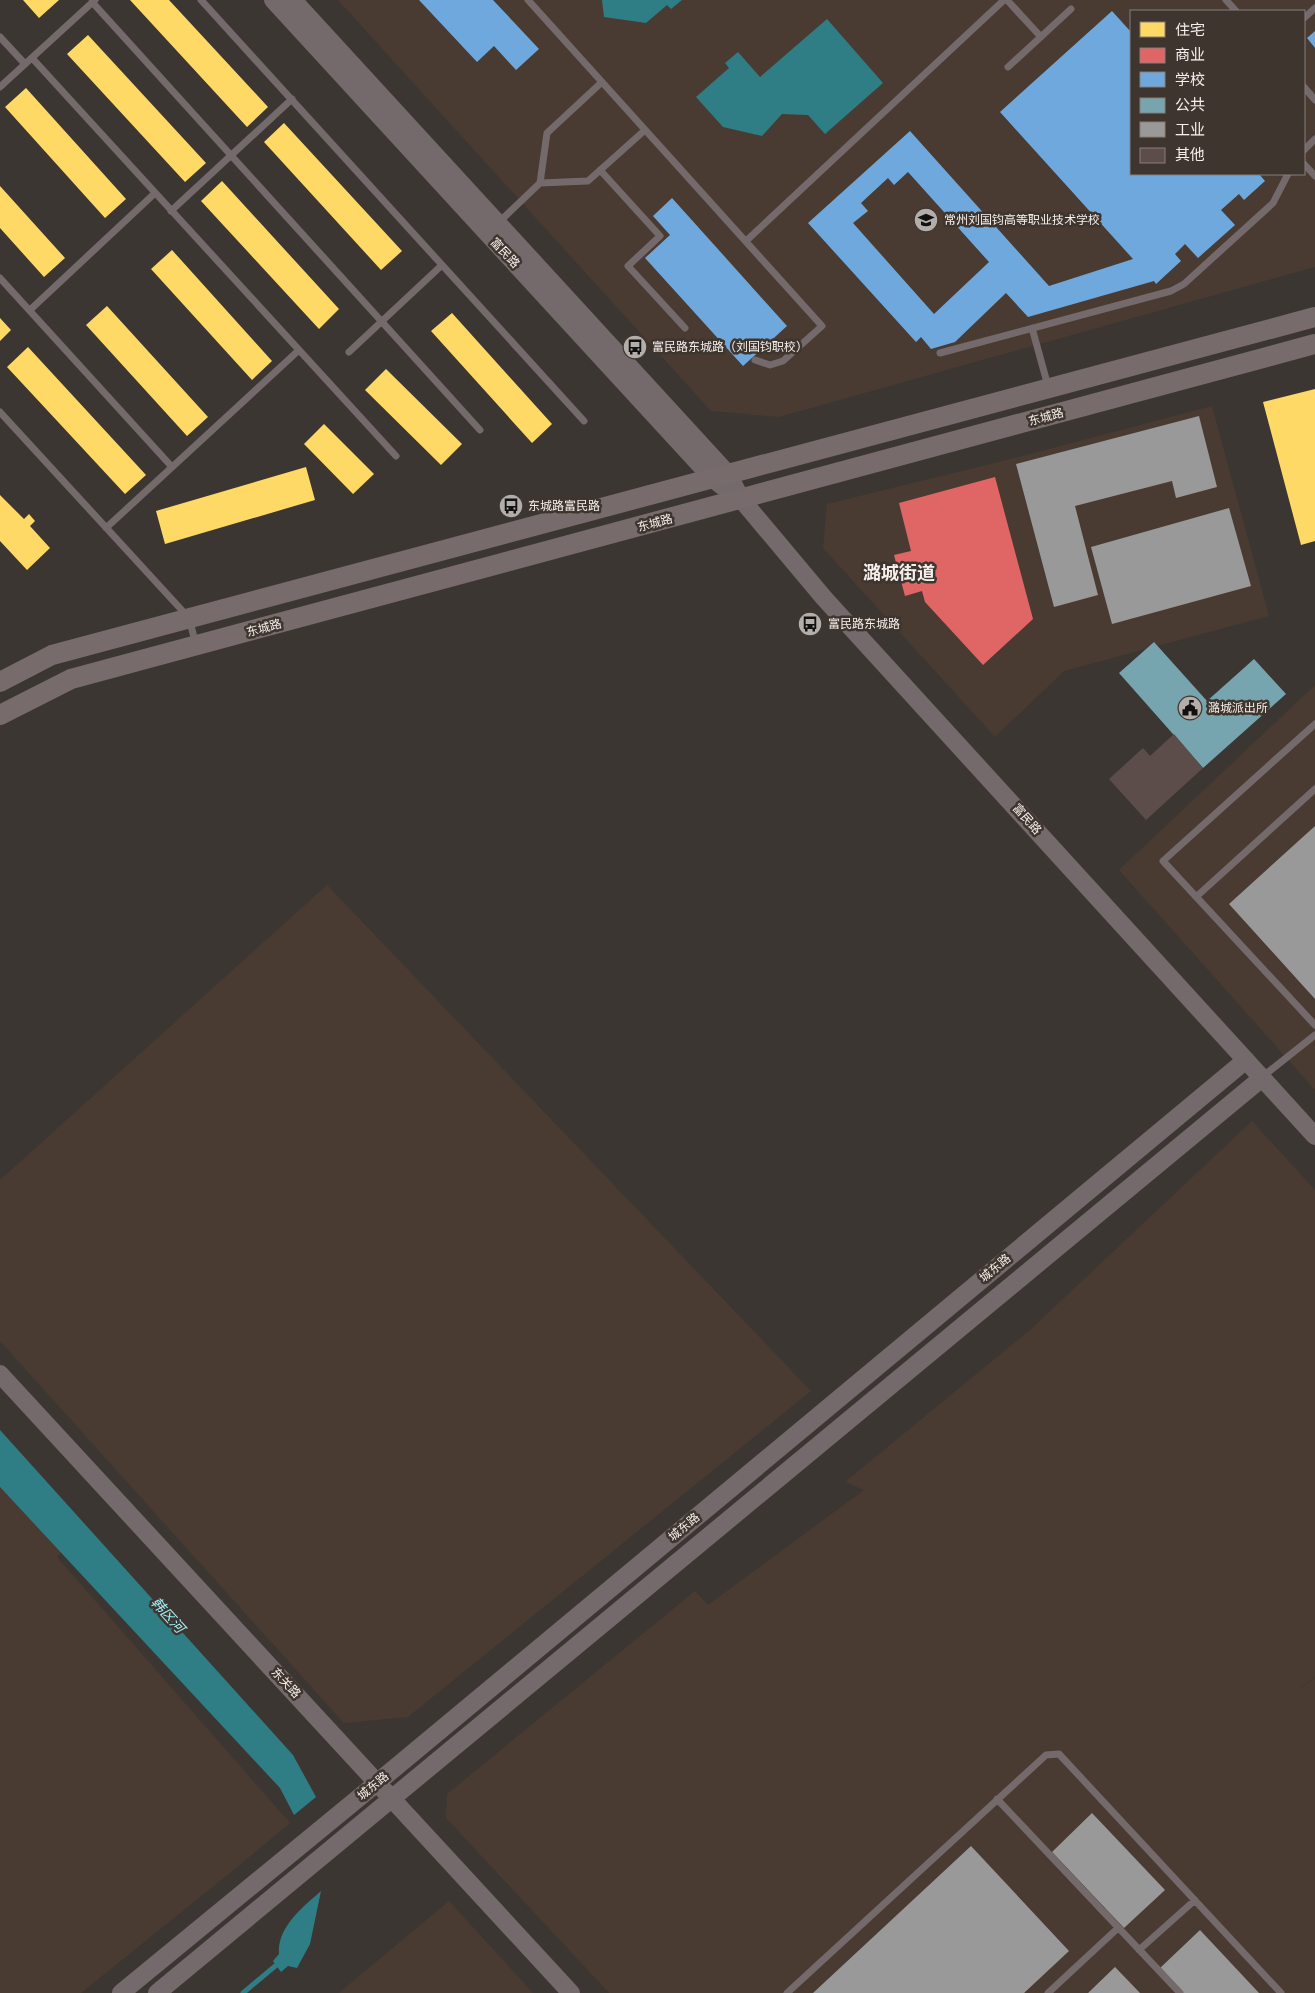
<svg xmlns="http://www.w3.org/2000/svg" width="1315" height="1993" font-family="'Archivo Narrow','Noto Sans SC',sans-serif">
  <rect width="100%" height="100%" fill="#3c3632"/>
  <path fill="#493b31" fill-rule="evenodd" d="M338,0H1315V267L779,417L711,411ZM1131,11H1304V174H1131Z
    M1212,406L1269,616L1064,671L995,737L823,548L827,504L1007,460Z
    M1315,685V1090L1119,870Z
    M327,885L811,1391L408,1717L344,1723L0,1341V1180Z
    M1252,1121L1315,1190V1676L1291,1697L1315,1677V1993H609L446,1818L447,1794L695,1591L708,1605L864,1490L845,1482L1031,1329Z
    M0,1487L61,1552L57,1557L290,1823L236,1868L81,1993H0Z
    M449,1901L533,1993H339Z"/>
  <path fill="#2f7e85" d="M602,0H682L671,9L667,5L646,23L604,17Z
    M827,19L883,83L825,134L808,115L782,114L762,136L723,127L696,97L729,68L725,63L738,52L760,77Z
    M0,1430L293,1755L316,1797L294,1815L280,1788L0,1487Z
    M321,1891L310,1944L297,1968L288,1966L281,1972L273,1961L279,1954C277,1927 303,1907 321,1891Z"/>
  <path fill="#ffd966" d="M23,0H59L39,18Z
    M130,0H169L268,107L247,127Z
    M88,35L206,163L185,182L67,54Z
    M26,88L126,199L105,218L5,107Z
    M284,123L402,251L381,270L264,142Z
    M222,181L339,309L319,329L201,201Z
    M0,186L65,258L44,277L0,228Z
    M172,250L272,361L252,380L151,269Z
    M107,306L208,417L187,436L86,325Z
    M452,313L552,424L532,443L431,331Z
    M0,318L11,330L0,341Z
    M28,347L146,475L125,494L7,367Z
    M386,369L462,444L441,465L365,390Z
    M1315,389V541L1301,545L1263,402Z
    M324,424L374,474L353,494L304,444Z
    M306,467L315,500L165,544L156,511Z
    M0,495L24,519L29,514L35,521L30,526L50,548L27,570L0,541Z"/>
  <path fill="#e06666" d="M995,477L1033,619L983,665L925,602L922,591L905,596L894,555L911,551L899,503Z"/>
  <path fill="#6fa8dc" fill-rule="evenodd" d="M419,0H493L539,49L516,70L494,46L477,62Z
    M1112,11L1131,32V174H1259L1265,181L1244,200L1239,194L1221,210L1235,225L1198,258L1185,244L1175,254L1181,261L1156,284L1154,281L1028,317L1006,293L955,342L931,349L921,337L916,342L808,223L910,131L1049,286L1133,259L1000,112ZM908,172L989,262L934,314L853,223L868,211L861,203L888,178L894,185Z
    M1315,31V48L1307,38Z
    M672,198L787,326L743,366L645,258L670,235L653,216Z"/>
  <path fill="#76a5af" d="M1154,642L1207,701L1254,659L1286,694L1203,768L1119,673Z"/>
  <path fill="#999" d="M1199,416L1217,487L1176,498L1172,481L1075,506L1098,595L1054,607L1016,464Z
    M1229,508L1251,586L1112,624L1091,547Z
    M1315,826V999L1229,904Z
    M1092,1813L1165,1890L1124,1928L1052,1852Z
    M971,1846L1069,1951L1024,1993H813Z
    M1200,1930L1259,1993H1182L1159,1969Z
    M1115,1967L1140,1993H1088Z"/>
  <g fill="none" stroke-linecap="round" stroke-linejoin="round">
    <path stroke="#2f7e85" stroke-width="5" d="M243,1993L280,1962"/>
  </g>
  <path fill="#5c4c4a" d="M1174,734L1203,768L1146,820L1109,779L1143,748L1150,756Z"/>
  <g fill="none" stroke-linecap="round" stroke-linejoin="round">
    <path stroke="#74696b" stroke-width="7" d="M201,0L584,421
      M528,0L822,326L783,361L770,365L755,360
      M1007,0L1041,37
      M1226,0L1236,11
      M92,2L480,430
      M1304,18L1315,8
      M0,37L25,64
      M32,58L396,456
      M1008,67L1071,9
      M0,87L95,0
      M1304,87L1315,100
      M1304,150L1315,139
      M1304,164L1315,176
      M600,170L660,236L628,266L685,328
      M540,183L588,181L645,130
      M171,211L292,99
      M498,223L540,183L547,133L602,82
      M746,241L1004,0
      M0,278L172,467
      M30,310L155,193
      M1032,328L1048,386
      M349,352L442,265
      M940,353L1171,291L1184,284L1273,203L1288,174
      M0,412L189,618L196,645
      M106,528L299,350
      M1315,724L1163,861L1315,1025
      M1196,897L1315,789
      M1262,1077L1315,1035
      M997,1799L1180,1993
      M1139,1950L1195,1900
      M787,1993L1046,1755L1059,1754L1281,1993
      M1048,1993L1118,1928"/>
    <path stroke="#74696b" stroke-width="18" d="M273,0L712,478L722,486
      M293,0L728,474L741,499L824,598L1315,1136
      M0,1374L571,1993
      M121,1993L378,1782L1246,1060
      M157,1993L1262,1078"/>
    <path stroke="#776b6c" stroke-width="20" d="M0,682L52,655L1315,317
      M0,715L71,679L1315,344"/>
  </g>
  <defs>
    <g id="university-disc" transform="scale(1.25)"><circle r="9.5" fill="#b4aeaa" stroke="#3f352f"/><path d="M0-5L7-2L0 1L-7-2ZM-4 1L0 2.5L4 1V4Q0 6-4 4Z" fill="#111"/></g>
    <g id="bus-disc" transform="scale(1.25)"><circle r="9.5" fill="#b4aeaa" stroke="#3f352f"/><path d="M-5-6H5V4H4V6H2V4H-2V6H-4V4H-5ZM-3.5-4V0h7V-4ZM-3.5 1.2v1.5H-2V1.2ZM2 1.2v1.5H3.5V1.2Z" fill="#111"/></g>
    <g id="civic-disc" transform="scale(1.25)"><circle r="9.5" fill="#b4aeaa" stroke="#3f352f"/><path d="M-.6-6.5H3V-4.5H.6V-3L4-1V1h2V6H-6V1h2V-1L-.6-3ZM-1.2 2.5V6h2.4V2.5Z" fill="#111"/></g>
  </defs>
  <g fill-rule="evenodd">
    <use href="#university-disc" x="926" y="220"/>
    <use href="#bus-disc" x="635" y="347"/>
    <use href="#bus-disc" x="511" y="506"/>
    <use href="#bus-disc" x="810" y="624"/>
    <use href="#civic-disc" x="1190" y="708"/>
  </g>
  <g text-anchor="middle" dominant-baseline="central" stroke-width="5" stroke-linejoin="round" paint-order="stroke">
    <g font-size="12" fill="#f5efeb" stroke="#3f352f" text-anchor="start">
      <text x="944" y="220">常州刘国钧高等职业技术学校</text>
      <text x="652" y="347">富民路东城路（刘国钧职校）</text>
      <text x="528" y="506">东城路富民路</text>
      <text x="828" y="624">富民路东城路</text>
      <text x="1208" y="708">潞城派出所</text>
    </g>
    <g font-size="12" fill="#f5efeb" stroke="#3f352f">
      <text transform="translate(505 253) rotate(47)">富民路</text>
      <text transform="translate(1046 417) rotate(-15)">东城路</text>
      <text transform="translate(655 523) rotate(-15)">东城路</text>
      <text transform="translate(264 628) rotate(-15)">东城路</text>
      <text transform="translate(1027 819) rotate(48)">富民路</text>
      <text transform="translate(995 1268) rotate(-40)">城东路</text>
      <text transform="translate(684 1527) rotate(-40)">城东路</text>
      <text transform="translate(286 1683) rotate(47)">东关路</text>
      <text transform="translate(373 1786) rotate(-40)">城东路</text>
    </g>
    <g font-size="14" font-style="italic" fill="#a0f0f9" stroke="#3f352f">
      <text transform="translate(168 1615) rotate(48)">韩区河</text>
    </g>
    <g font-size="18" font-weight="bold" fill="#f5efeb" stroke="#3f352f">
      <text x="899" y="572">潞城街道</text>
    </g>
  </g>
  <rect x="1130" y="10" width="175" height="165" fill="#3f352f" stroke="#887f7a"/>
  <rect x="1140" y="22" width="25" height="15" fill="#ffd966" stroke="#887f7a"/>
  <text x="1175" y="35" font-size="15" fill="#f5efeb">住宅</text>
  <rect x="1140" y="48" width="25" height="15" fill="#e06666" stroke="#887f7a"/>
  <text x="1175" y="60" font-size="15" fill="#f5efeb">商业</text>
  <rect x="1140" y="72" width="25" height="15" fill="#6fa8dc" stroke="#887f7a"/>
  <text x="1175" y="85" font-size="15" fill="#f5efeb">学校</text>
  <rect x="1140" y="98" width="25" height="15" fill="#76a5af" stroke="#887f7a"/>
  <text x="1175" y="110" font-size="15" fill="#f5efeb">公共</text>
  <rect x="1140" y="122" width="25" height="15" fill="#999999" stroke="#887f7a"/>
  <text x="1175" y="135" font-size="15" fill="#f5efeb">工业</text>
  <rect x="1140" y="148" width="25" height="15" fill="#5c4c4a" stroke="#887f7a"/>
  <text x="1175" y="160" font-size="15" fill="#f5efeb">其他</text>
</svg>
